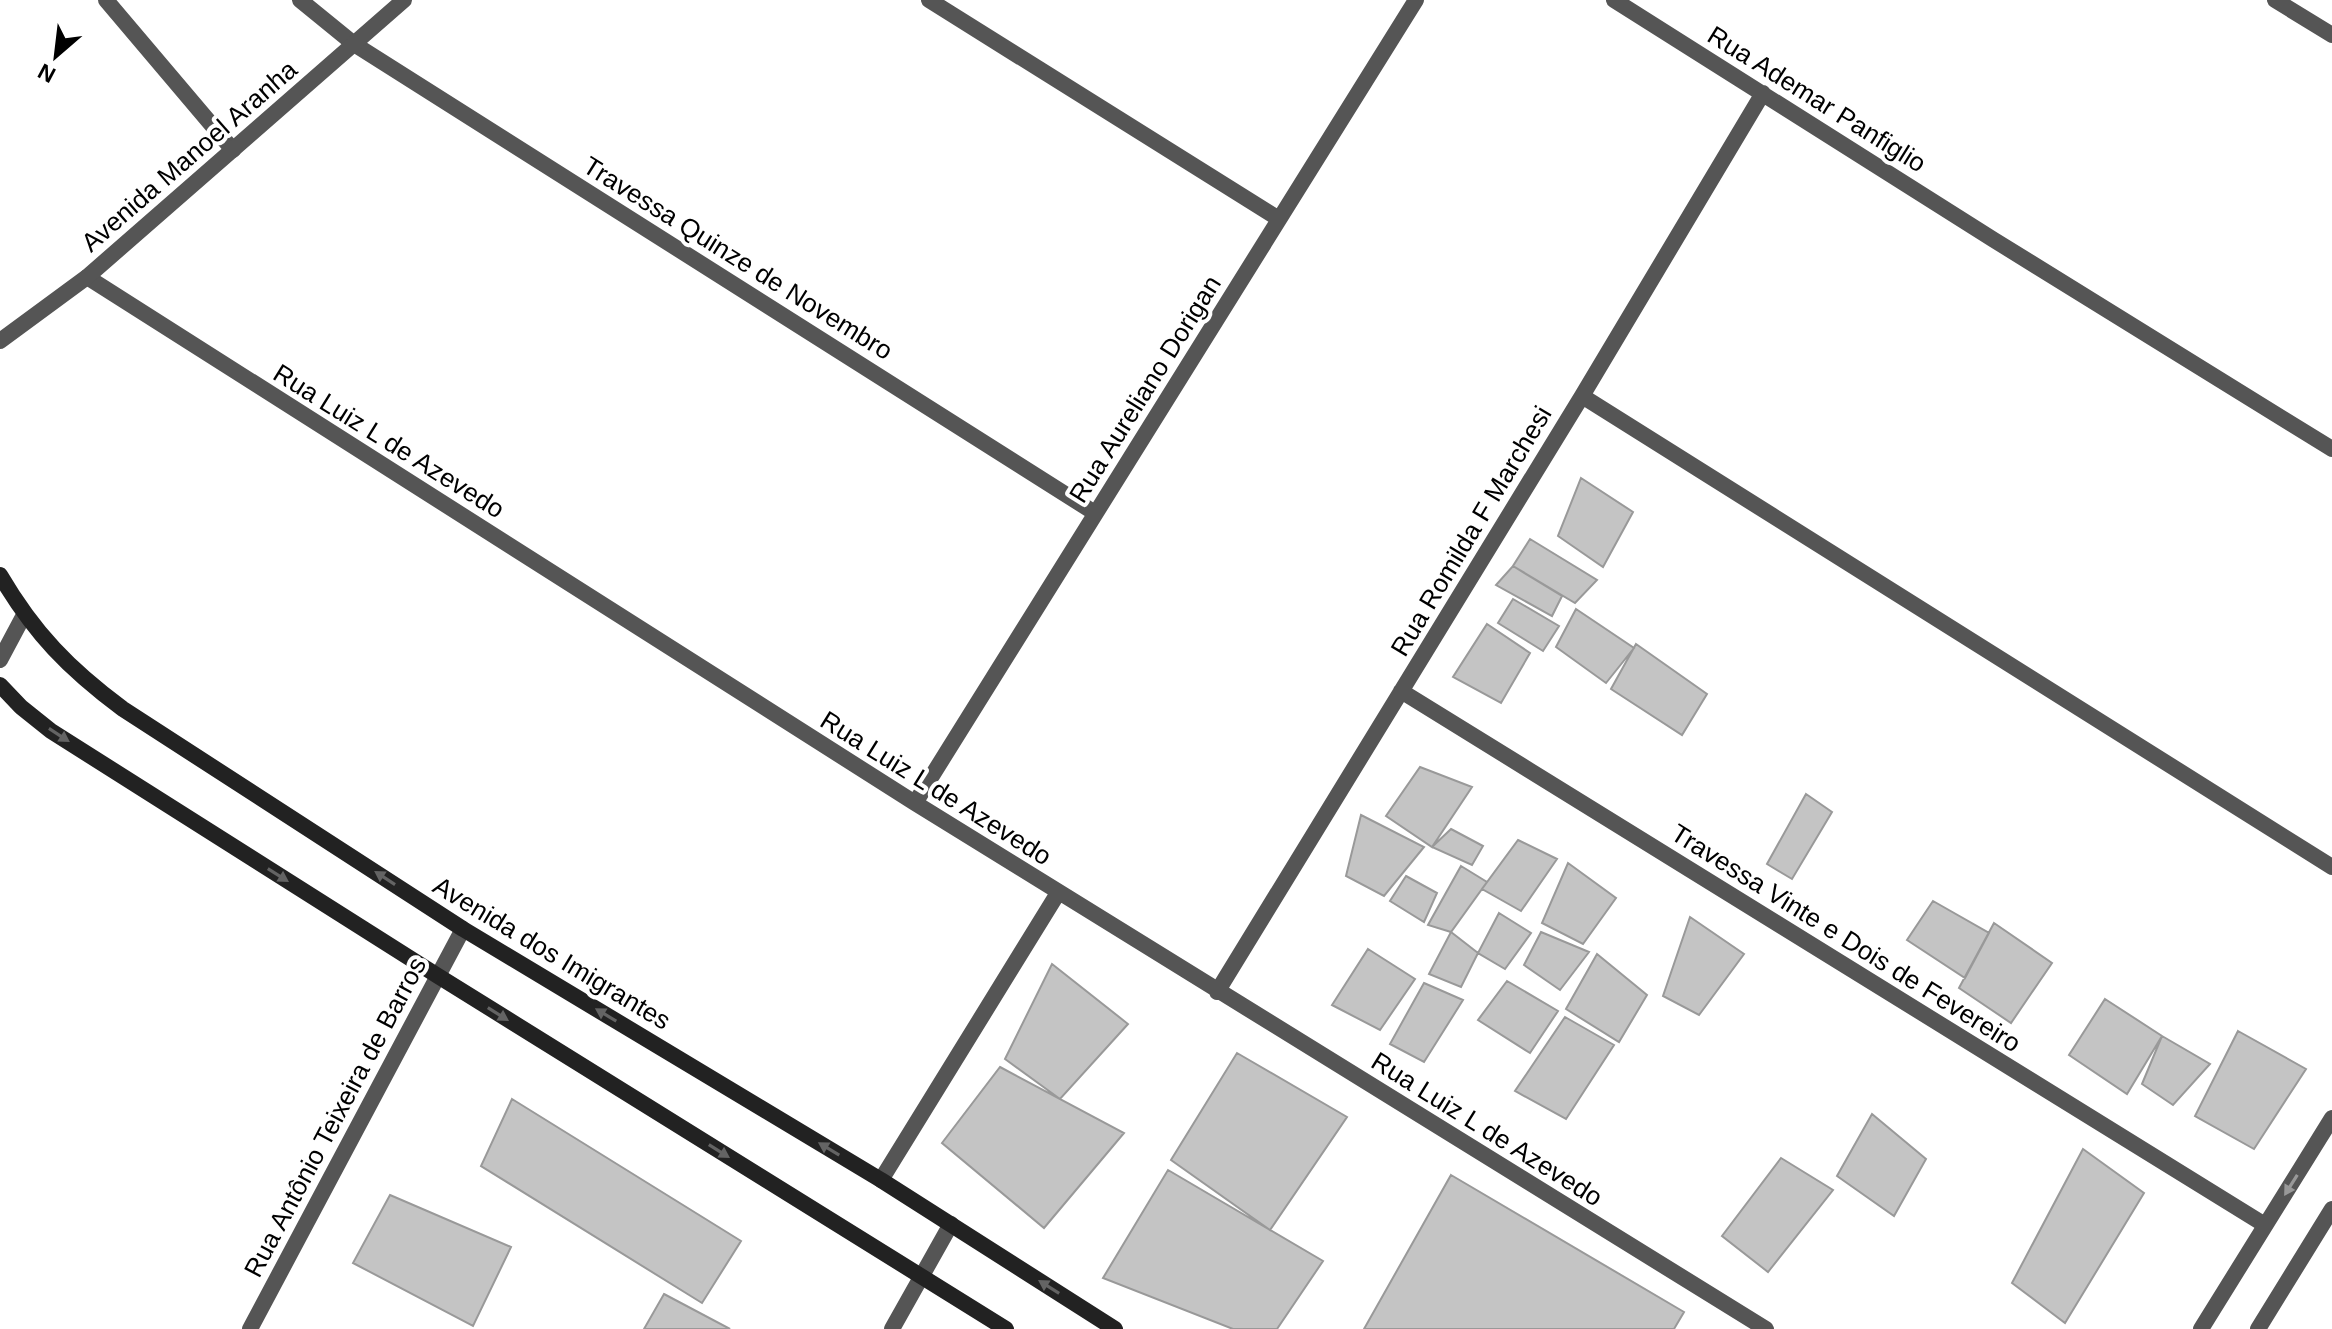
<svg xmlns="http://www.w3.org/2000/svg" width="2332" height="1329" font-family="Arial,sans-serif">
  <rect width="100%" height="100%" fill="#fff"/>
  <path fill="#c4c4c4" stroke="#999" stroke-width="2" d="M1581,478L1633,512L1603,567L1558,536Z
    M1530,539L1597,580L1575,603L1513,566Z
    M1513,566L1562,596L1552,616L1496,585Z
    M1513,599L1559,626L1543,651L1498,623Z
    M1576,609L1634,648L1606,683L1556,647Z
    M1487,624L1530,653L1501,703L1453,677Z
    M1636,644L1707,694L1682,735L1611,689Z
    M1420,767L1472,787L1432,847L1386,816Z
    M1806,794L1832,812L1792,879L1767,864Z
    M1361,815L1424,847L1384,896L1346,876Z
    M1451,829L1483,846L1472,865L1432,847Z
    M1518,840L1557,859L1521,911L1482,889Z
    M1568,863L1616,898L1583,944L1542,923Z
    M1461,866L1487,882L1451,932L1428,925Z
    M1406,876L1437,893L1424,922L1390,901Z
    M1933,901L1989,933L1965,978L1907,940Z
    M1499,913L1531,933L1505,969L1478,953Z
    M1690,917L1744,954L1699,1015L1663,996Z
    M1994,923L2052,963L2011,1023L1959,988Z
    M1451,932L1478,953L1461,987L1429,974Z
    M1541,932L1589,952L1560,990L1524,965Z
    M1368,949L1415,979L1380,1030L1332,1005Z
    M1597,954L1647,995L1619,1042L1566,1009Z
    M1052,964L1128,1024L1060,1099L1005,1059Z
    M1507,981L1558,1011L1530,1053L1478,1020Z
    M1424,983L1463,1000L1424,1062L1390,1044Z
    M2105,999L2162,1036L2127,1094L2069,1055Z
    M1565,1017L1614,1045L1566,1119L1515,1091Z
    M2238,1031L2306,1069L2254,1149L2195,1116Z
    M2162,1036L2210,1064L2173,1105L2142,1084Z
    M1237,1053L1347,1117L1270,1230L1171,1160Z
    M1000,1067L1124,1133L1044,1228L942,1143Z
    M512,1099L741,1241L702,1303L481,1166Z
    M1872,1114L1926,1159L1894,1216L1837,1176Z
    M2083,1149L2144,1193L2065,1323L2012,1283Z
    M1781,1158L1833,1190L1768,1272L1722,1236Z
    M1168,1170L1323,1261L1277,1329H1233L1103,1278Z
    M1451,1175L1684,1312L1674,1329H1364Z
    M390,1195L511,1247L473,1326L353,1263Z
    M664,1294L730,1329H644Z"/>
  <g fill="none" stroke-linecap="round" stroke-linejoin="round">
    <path stroke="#555" stroke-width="16" d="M106,0L233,150
      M300,0L354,44L1095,513
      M929,0L1279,219
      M1614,0L1994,240L2332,449
      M2275,0L2332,35
      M87,277L915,803L1766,1329
      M1582,396L2332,867
      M1401,691L2265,1225
      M915,803L1416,0
      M1217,992L1582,396L1763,93
      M881,1180L1058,893
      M250,1329L463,929
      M892,1329L951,1224"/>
    <path stroke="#555" stroke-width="16" d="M0,341L87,277L404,0
      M0,660L24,615
      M2201,1329L2332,1118
      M2258,1329L2332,1209"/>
    <path stroke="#222" stroke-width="16" d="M0,575C34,633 69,669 123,709L463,929L881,1180L1115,1329
      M0,685L21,707L51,731L438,976L1006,1329"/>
  </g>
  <defs><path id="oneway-solid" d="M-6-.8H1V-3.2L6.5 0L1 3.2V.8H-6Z" transform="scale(2)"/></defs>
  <g fill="#646464">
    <use href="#oneway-solid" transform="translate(59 735) rotate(33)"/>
    <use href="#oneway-solid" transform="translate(278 875) rotate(32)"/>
    <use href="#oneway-solid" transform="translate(385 878) rotate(-147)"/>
    <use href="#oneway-solid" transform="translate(498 1014) rotate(32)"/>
    <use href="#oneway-solid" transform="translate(606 1015) rotate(-149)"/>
    <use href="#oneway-solid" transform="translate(829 1149) rotate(-149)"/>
    <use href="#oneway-solid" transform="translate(719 1151) rotate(32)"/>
    <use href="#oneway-solid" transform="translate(1049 1287) rotate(-148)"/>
  </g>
  <use fill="#999" href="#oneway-solid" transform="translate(2291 1185) rotate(122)"/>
  <g text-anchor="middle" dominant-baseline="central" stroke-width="8" stroke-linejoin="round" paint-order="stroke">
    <g font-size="26" fill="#000" stroke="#fff">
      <text transform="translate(1817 99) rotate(32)">Rua Ademar Panfiglio</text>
      <text transform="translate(189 156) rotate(-41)">Avenida Manoel Aranha</text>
      <text transform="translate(738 258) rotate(32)">Travessa Quinze de Novembro</text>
      <text transform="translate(1145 389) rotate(-58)">Rua Aureliano Dorigan</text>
      <text transform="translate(389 441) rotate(32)">Rua Luiz L de Azevedo</text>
      <text transform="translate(1471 531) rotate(-59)">Rua Romilda F Marchesi</text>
      <text transform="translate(936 788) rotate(32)">Rua Luiz L de Azevedo</text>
      <text transform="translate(1846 938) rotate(32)">Travessa Vinte e Dois de Fevereiro</text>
      <text transform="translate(552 953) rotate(31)">Avenida dos Imigrantes</text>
      <text transform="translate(335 1117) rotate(-62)">Rua Antônio Teixeira de Barros</text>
      <text transform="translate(1487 1129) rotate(32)">Rua Luiz L de Azevedo</text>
    </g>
  </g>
  <g transform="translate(56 56) rotate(208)" stroke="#ffffff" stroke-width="6" paint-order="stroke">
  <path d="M0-6L14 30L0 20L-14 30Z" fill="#000000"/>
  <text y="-12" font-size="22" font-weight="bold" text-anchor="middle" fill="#000000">N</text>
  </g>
</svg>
